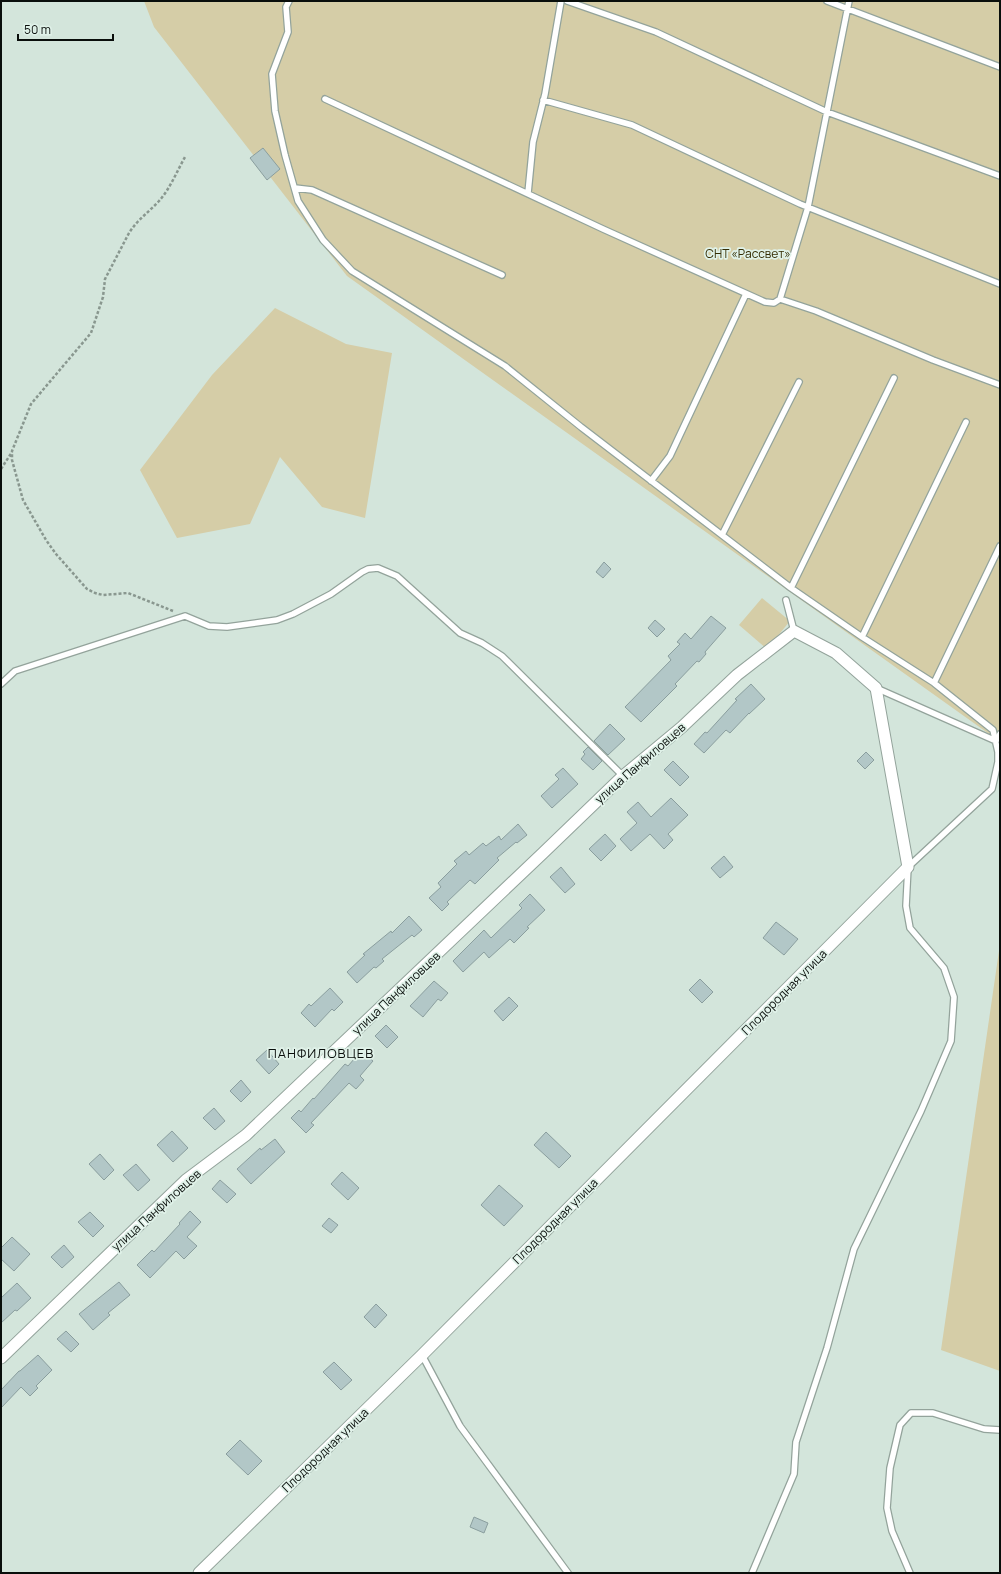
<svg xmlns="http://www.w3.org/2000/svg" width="1001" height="1574" font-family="Manrope,sans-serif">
  <rect width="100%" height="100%" fill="#d3e5db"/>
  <path fill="#d5cda7" d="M144,1H1000V736H992L347,276L154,27Z
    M275,308L346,344L392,353L365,518L322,507L280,457L250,524L177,538L140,470L212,375Z
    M762,598L790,621L767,649L739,625Z
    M1000,944V1371L941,1350Z"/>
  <path fill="#b2c7c7" stroke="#8a9e9e" d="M263,148L280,169L267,180L250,158Z
    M604,562L611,569L603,578L596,572Z
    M711,616L726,628L705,652L706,654L699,662L697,661L675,684L677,686L641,722L625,707L671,660L668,656L680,644L677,642L685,633L691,639Z
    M655,620L665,629L657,637L648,628Z
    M751,684L765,699L749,714V713L730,733L726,730L704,753L694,744L705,732L707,733L737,700L735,699Z
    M610,724L625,739L608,755L594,741Z
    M588,747L602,761L593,770L581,759L585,754L583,752Z
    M866,752L874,760L865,769L857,761Z
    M673,761L689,777L680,786L664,770Z
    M563,768L578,784L552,808L541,796L559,779L555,775Z
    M671,798L688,815L668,834L673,840L664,849L650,834L631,851L620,839L637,823L627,812L638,802L651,817Z
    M518,824L527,835L517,843L516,842L497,858L499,860L475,884L470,880L447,902L449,904L442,911L429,898L441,887L438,883L457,864L454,861L466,851L469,855L483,843L486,846L499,836L501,840Z
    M605,834L616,846L601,861L589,849Z
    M724,856L733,867L720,878L711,868Z
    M561,867L575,884L565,893L550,877Z
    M530,894L545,910L527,927L529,928L514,943L510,939L489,958L484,952L463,972L453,961L484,930L491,938L522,908L519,905Z
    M409,916L422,930L414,937L412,935L382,959L384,961L376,968L374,967L357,983L347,972L365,955L363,954L391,931L392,933Z
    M776,922L798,939L784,955L763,938Z
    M700,979L713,992L702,1003L689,990Z
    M434,981L448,993L441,1001L438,999L423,1017L410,1006Z
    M330,988L343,1002L334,1011L332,1009L315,1027L301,1013L309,1004L311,1006Z
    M509,997L518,1006L503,1021L494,1011Z
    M386,1025L398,1037L387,1048L375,1036Z
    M267,1050L279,1064L269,1074L256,1060Z
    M361,1051L373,1061L360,1076L364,1080L356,1089L349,1083L311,1123L314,1125L306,1133L291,1118L299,1110L301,1112L313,1098L314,1099L345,1064L348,1066Z
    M241,1080L251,1092L241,1102L230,1091Z
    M214,1108L225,1121L215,1130L203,1118Z
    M172,1131L188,1148L173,1162L157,1145Z
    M546,1132L571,1156L559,1168L534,1145Z
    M275,1139L285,1152L251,1184L237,1169L260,1148L261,1150Z
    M100,1154L114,1170L104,1180L89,1164Z
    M136,1164L150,1180L138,1191L123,1175Z
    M342,1172L359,1188L348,1200L331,1184Z
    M220,1180L236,1194L227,1203L212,1189Z
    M499,1185L523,1206L504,1226L481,1205Z
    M190,1211L201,1222L187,1237L197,1246L184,1259L176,1251L150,1278L137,1265L152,1250L154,1252L180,1224L179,1223Z
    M90,1212L104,1226L93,1237L78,1222Z
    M329,1218L338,1225L331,1233L322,1226Z
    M12,1237L30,1254L14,1271L1,1259V1248Z
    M64,1245L74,1257L62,1268L51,1257Z
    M119,1282L130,1295L108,1313L110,1315L93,1330L79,1314Z
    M17,1283L31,1298L17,1311L15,1310L1,1323V1298Z
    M376,1304L387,1315L375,1328L364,1317Z
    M66,1331L79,1344L71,1352L57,1339Z
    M38,1355L52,1370L36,1386L38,1388L30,1396L21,1387L1,1408V1390L19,1371H20Z
    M334,1362L352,1380L341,1390L323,1372Z
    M240,1440L262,1461L248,1475L226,1454Z
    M474,1517L488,1523L484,1533L470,1527Z"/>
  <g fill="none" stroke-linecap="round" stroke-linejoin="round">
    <g stroke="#93a39b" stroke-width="8">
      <path id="lane" d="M289,1L286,7L288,32L272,74L275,111L285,155L298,201L323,240L352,271L505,366L581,427L791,588L862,637L934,683L993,730L998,752V762L992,789L908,867L906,906L910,928L944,968L954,997L951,1041L921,1111L854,1249L827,1348L796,1442L794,1474L752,1573
        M567,1L656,32L827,112L1000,176
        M827,1L1000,67
        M325,99L603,229L765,302L774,303L780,299L816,311L933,360L1000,385
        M543,100L632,125L800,204L1000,284
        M295,188L312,190L502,275
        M528,193L533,142L545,94L561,1
        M780,299L808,207L849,1
        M651,481L670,456L746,294
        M722,535L799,382
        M791,588L894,378
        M786,600L794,631
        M862,637L966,422
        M934,683L1000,546
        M1,684L15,671L185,616L209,626L227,627L277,620L293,614L331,594L362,572L368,569L378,568L397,576L460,633L482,643L502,656L623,776
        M876,688L996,741L1000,734
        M422,1355L460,1426L568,1573
        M910,1573L892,1531L887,1508L890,1468L900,1425L911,1413H933L984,1429L1000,1430"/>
    </g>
    <g stroke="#93a39b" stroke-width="13">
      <path id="street" d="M1,1358L186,1180L246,1135L543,853L623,776L682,727L737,675L794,631L836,653L876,688L908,867L422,1355L199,1573"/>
    </g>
    <path stroke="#89978f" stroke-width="2.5" stroke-dasharray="3 2" stroke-linecap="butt" d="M1,469L12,452
      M173,611L128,593L103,595L95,593L87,589L56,554L46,540L23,500L12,460V451L31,404L91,333L103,297L105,279L129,233C137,220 149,212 159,201C170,189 177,171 185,157"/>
    <use href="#lane" stroke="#fff" stroke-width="5.5"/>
    <use href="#street" stroke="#fff" stroke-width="11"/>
  </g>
  <g text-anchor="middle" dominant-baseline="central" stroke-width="3.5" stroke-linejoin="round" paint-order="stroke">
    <g font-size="12" fill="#352d03" stroke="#e0f2e9">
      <text x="748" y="253">СНТ «Рассвет»</text>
    </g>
    <g font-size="12" fill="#090e0b" stroke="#e0f2e9">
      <text transform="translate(640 763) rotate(-41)">улица Панфиловцев</text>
      <text transform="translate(784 992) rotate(-45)">Плодородная улица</text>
      <text transform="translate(396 993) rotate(-43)">улица Панфиловцев</text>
      <text transform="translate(156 1210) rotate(-42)">улица Панфиловцев</text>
      <text transform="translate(555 1221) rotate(-45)">Плодородная улица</text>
      <text transform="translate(325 1450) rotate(-44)">Плодородная улица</text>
    </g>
    <g font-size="13" letter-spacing="1" fill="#090e0b" stroke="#e0f2e9">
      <text x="321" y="1053">ПАНФИЛОВЦЕВ</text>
    </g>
  </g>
  <rect width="1001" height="1574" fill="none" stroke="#090e0b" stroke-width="4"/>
  <path d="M18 34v6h95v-6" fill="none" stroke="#090e0b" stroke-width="2"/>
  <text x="24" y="34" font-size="12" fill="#090e0b" stroke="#e0f2e9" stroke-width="3" paint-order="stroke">50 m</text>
</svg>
